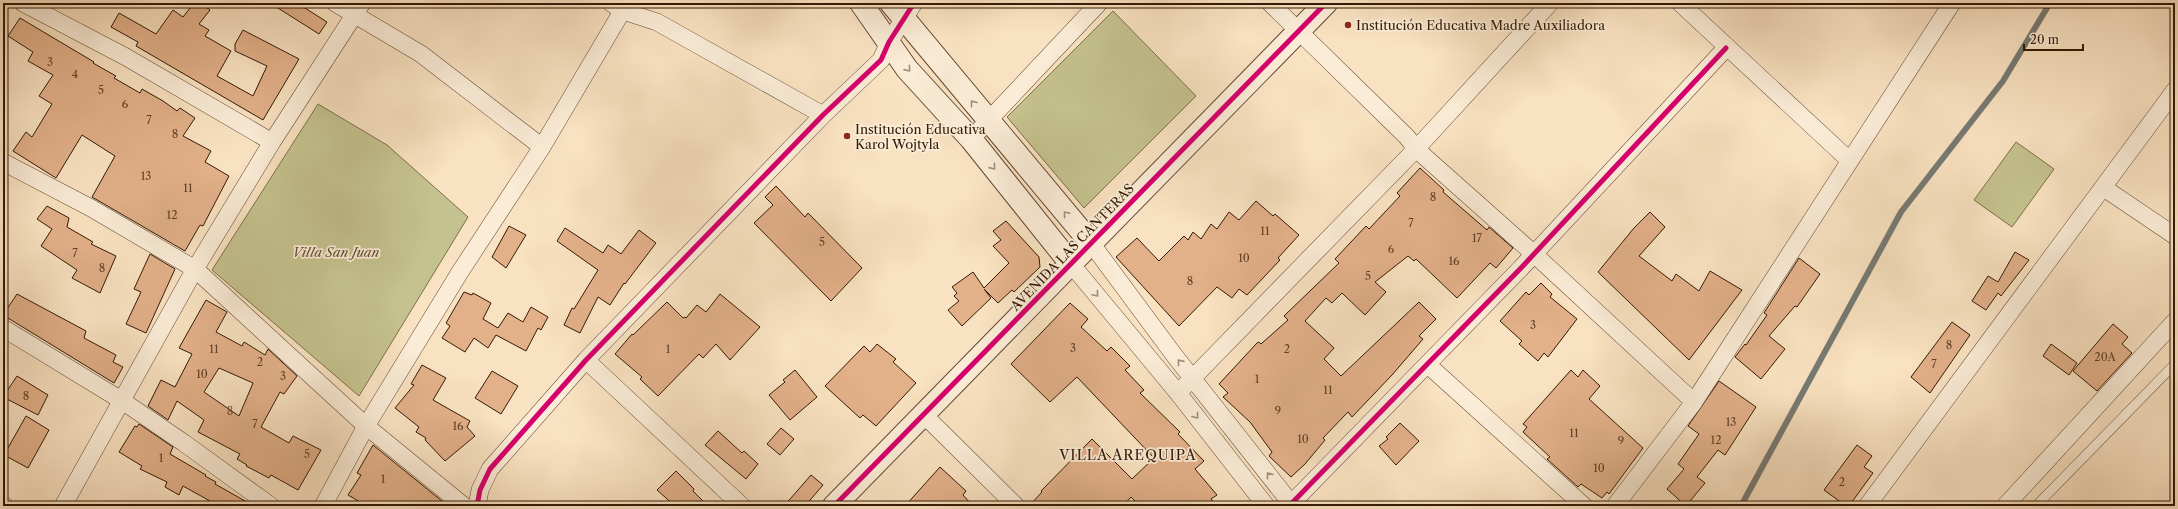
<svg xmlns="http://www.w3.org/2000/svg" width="2178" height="509" font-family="'Libre Caslon Text',serif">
  <rect width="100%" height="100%" fill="#f9e2c1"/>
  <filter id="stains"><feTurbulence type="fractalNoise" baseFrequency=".005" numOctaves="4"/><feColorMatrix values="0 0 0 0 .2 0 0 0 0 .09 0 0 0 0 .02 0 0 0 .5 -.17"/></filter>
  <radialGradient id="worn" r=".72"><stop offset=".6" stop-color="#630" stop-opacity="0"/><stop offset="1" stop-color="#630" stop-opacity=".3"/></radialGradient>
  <path fill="#c4c28e" stroke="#7c6e4a" d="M1113,11L1196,96L1084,208L1007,117Z
    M318,104L387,145L468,217L359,396L212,270Z
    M2016,142L2054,169L2012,227L1974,200Z"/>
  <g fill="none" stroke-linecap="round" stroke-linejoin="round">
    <path stroke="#777a74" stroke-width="6" d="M1741,506L1901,212L2003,81L2050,3"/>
  </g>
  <path fill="#e2b089" stroke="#341905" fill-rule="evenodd" d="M194,3H201L210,10L199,24L209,30L205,36L231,51L217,76L253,96L267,66L235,51V44L243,30L299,59L263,120L136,46L138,42L111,27L119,13L156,34L173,10L183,17Z
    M270,3H297L327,22L319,34Z
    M20,18L94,62L93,63L116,76L114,78L140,93L142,89L163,101L177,111L180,108L195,118L183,136L211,151L205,162L229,176L203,226L200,225L185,251L92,197L115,156L82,135L56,178L13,151L26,132L32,137L52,104L39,96L53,75L28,61L33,52L8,36Z
    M1420,168L1444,190L1443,192L1487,230L1489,227L1513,248L1496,268L1490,263L1457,298L1416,259L1414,261L1408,256L1375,282L1386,292L1365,315L1342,293L1332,303L1326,298L1305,321L1334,348L1324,359L1341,376L1419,302L1436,319L1419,336L1423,339L1392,375L1352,417L1348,412L1323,438L1325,440L1305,464L1291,477L1269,456L1272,452L1250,422L1223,397L1228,393L1219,384L1257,343L1259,342L1261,344L1288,320L1284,316L1339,263L1335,259L1366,226L1369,229L1400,196L1397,193Z
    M776,186L805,217L808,213L862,268L831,301L754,223L773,205L765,197Z
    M1256,201L1273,216L1275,214L1299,235L1278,258L1280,260L1247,295L1239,289L1232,298L1217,287L1179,326L1116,257L1137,238L1159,261L1184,236L1188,240L1193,232L1201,239L1211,224L1217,229L1229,212L1239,220Z
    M47,206L69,218L67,227L93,242L91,244L116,256L100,293L72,278L77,270L41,246L52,229L37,219Z
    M1650,212L1665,227L1639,256L1672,281L1676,274L1699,291L1710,271L1742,290L1689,360L1598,272L1634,228Z
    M1006,221L1039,257L1040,267L1014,292L1012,290L998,303L984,289L991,298L962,326L948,310L959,301L954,296L957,293L952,287L973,272L984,288L1009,263L993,246L1001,240L993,231Z
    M509,226L526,235L506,268L492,257Z
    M565,228L603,253L608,245L621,254L639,230L656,243L625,284L624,283L610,305L598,297L580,333L564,325L572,308L574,309L598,270L557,241Z
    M2015,252L2029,260L2001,296L1998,293L1986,310L1972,301L1988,276L1998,282Z
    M150,254L175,269L146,333L126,324L141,292L134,289Z
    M1799,258L1820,274L1797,307L1795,306L1769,336L1785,349L1761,379L1735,357L1745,344L1746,345L1767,315L1764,313Z
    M1541,283L1552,294L1550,297L1577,319L1548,357L1544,353L1538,361L1519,344L1522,341L1500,321L1526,292L1529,295Z
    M464,292L472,295L473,293L491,303L483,319L498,328L508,313L523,322L531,307L548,317L541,330L538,328L526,351L496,335L488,348L474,338L465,352L442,338L450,326L446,323Z
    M17,294L86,331L84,338L116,355L113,362L123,367L114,383L3,315Z
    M720,294L760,327L730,360L716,344L703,358L699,354L658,396L640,379L642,377L615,354L632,334L633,335L667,302L683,318L685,317L686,318L697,305L706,312Z
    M206,300L227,312L216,332L242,346L244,342L265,355L268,349L297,376L284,394L280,392L261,427L289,443L293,436L321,450L298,490L271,475L269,478L246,466L247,465L237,459L240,454L198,432L204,420L177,401L168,420L148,406L161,380L175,387L192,354L179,348ZM219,368L253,383L239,416L204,392Z
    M1070,303L1088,319L1081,327L1107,351L1111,347L1130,366L1125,370L1144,390L1140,393L1180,432L1178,434L1204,461L1195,469L1217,495L1211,499L1217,506H1140L1131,497L1123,506H1029L1042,492L1041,491L1092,439L1132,479L1154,458L1077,377L1050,402L1011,364Z
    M1952,322L1970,335L1930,393L1911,377Z
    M2113,324L2128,337L2122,344L2132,353L2097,391L2073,371Z
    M877,344L896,359L893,362L916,383L876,426L863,415L860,418L825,386L864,346L870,352Z
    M2051,344L2077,363L2069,375L2043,356Z
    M422,365L446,378L433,400L470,421L467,427L475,436L445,461L425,440L426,438L416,432L419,427L395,408L414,385L411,384Z
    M795,370L817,397L790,420L769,395L785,382L783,380Z
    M1571,370L1578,377L1583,370L1600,386L1589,399L1643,448L1609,494L1607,492L1602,498L1581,484L1578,487L1547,459L1550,457L1523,432L1527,427L1523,424Z
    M492,371L518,386L501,414L475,398Z
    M17,376L48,395L38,415L3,397Z
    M1719,381L1756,407L1725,455L1718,450L1697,477L1705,483L1686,506L1667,489L1684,469L1678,464L1699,434L1688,426Z
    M26,416L49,430L28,468L4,455Z
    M1400,423L1419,441L1396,465L1379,446L1388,439L1386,437Z
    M139,424L173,447L170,454L206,475L205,476L216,482L215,484L254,506H208L210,501L183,486L179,495L165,487L167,482L140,469L142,466L119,452L135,426L137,427Z
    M781,428L794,439L780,455L767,444Z
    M718,431L742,453L744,451L758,464L746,479L705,445Z
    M373,445L448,506H367L348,495L361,475L357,473Z
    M1857,445L1872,456L1864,467L1873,473L1849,506H1846L1824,490Z
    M940,467L966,491L963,495L973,506H905Z
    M676,471L694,489L693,491L708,506H675L657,490Z
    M811,475L823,485L805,506H784Z"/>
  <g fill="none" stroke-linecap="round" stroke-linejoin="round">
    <g stroke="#654b34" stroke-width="10">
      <path id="service" d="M2036,506L2175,364"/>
    </g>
    <g stroke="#654b34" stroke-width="18">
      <path id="minor" d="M23,3L126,57L272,142
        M335,3L421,54L542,147
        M611,3L623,11L657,22L823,115
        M1270,3L1407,137L1416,149L1534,254L1694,402
        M1680,3L1850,161
        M971,139L1099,3
        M3,162L91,208L195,269L366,426L464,506
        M2104,188L2175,236
        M1091,243L1174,355L1293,506
        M1071,264L1178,393L1266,506
        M3,328L121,400L184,443L271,506
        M586,360L742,506
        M1428,365L1584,506
        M1178,393L1416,149L1550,3
        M924,415L1016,506
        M3,505L5,506
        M63,506L195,269L272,142L362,3
        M323,506L366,426L460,272L542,147L627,3
        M477,506L480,490L490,469L586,360L823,115L881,60L889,42L914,3
        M1289,506L1520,269L1726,48
        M1615,506L1694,402L1952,3
        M1867,506L2175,90
        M2005,506L2175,321"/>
    </g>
    <g stroke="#654b34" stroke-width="24">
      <path id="tertiary" d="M861,3L907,69L971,139L1071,264
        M891,3L1091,243
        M834,506L1326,3"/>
    </g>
    <use href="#service" stroke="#fbecd7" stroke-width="9"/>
    <use href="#minor" stroke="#fbecd7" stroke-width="17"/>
    <use href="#tertiary" stroke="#fbecd7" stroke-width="22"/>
    <g stroke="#fbecd7" stroke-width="8">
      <path id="cycleway" d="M477,506L480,490L490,469L586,360L823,115L881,60L889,42L914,3
        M834,506L1326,3
        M1289,506L1520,269L1726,48"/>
    </g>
    <use href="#cycleway" stroke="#d6006c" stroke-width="5"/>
  </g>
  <defs><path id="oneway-chevron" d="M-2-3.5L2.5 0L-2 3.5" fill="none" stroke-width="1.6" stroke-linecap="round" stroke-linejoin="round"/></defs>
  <g stroke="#a18d78">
    <use href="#oneway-chevron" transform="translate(908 69) rotate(51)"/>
    <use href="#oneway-chevron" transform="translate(973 103) rotate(-128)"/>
    <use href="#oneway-chevron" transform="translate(993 167) rotate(51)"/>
    <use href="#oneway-chevron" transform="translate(1066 214) rotate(-130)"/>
    <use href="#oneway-chevron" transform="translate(1096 294) rotate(50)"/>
    <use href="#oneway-chevron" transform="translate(1180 362) rotate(-129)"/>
    <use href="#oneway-chevron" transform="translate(1196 416) rotate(52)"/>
    <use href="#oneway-chevron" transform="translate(1269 475) rotate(-128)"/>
  </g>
  <g fill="#8f2418" stroke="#fbecd7" stroke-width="1.5">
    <circle cx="1348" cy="25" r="4"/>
    <circle cx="847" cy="136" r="4"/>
  </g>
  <g text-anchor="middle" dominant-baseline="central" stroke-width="3.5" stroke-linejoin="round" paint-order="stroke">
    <g font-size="11" fill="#603f26">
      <text x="50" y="62">3</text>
      <text x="75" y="74">4</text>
      <text x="101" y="90">5</text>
      <text x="125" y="104">6</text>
      <text x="149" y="120">7</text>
      <text x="175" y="134">8</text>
      <text x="146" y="176">13</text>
      <text x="188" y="188">11</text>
      <text x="1433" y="197">8</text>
      <text x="172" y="215">12</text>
      <text x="1411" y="223">7</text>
      <text x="1265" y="231">11</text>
      <text x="1477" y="238">17</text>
      <text x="822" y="242">5</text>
      <text x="1391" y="249">6</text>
      <text x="75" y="253">7</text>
      <text x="1244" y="258">10</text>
      <text x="1454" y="261">16</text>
      <text x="102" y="268">8</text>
      <text x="1368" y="276">5</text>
      <text x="1190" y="281">8</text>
      <text x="1533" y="325">3</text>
      <text x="1949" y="345">8</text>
      <text x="1073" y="348">3</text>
      <text x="214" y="349">11</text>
      <text x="668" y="349">1</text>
      <text x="1287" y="349">2</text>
      <text x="2105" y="357">20A</text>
      <text x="260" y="362">2</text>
      <text x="1934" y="364">7</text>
      <text x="202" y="374">10</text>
      <text x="283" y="376">3</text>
      <text x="1257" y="379">1</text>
      <text x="1328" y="390">11</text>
      <text x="26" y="396">8</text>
      <text x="230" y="411">8</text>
      <text x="1278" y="411">9</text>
      <text x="1731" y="422">13</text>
      <text x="255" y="424">7</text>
      <text x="458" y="426">16</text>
      <text x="1574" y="433">11</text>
      <text x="1303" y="439">10</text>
      <text x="1716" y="440">12</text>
      <text x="1621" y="441">9</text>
      <text x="307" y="454">5</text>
      <text x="161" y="458">1</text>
      <text x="1599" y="468">10</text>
      <text x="383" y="479">1</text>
      <text x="1842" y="482">2</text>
    </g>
    <g font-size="13" fill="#341905" stroke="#fbecd7" text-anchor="start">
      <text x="1356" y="25">Institución Educativa Madre Auxiliadora</text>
      <text x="855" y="129">Institución Educativa<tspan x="855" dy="15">Karol Wojtyla</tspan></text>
    </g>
    <g font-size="13" fill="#341905" stroke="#fbecd7">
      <text transform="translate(1072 247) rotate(-46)">AVENIDA LAS CANTERAS</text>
    </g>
    <g font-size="13" font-style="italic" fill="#5f4c2e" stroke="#fbecd7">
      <text x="336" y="252">Villa San Juan</text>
    </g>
    <g font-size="14" letter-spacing="1" fill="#341905" stroke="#fbecd7">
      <text x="1128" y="455">VILLA AREQUIPA</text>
    </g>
  </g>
  <rect width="2178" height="509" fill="none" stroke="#f9e2c1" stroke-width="16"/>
  <rect x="4" y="4" width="2170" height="501" fill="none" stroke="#341905" stroke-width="2"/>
  <rect x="8" y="8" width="2162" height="493" fill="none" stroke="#341905"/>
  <path d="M2024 44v6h59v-6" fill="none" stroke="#341905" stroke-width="2"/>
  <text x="2030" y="44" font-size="12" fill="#341905" stroke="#fbecd7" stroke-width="3" paint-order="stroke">20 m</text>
  <rect width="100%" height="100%" filter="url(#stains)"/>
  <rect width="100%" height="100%" fill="url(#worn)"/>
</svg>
